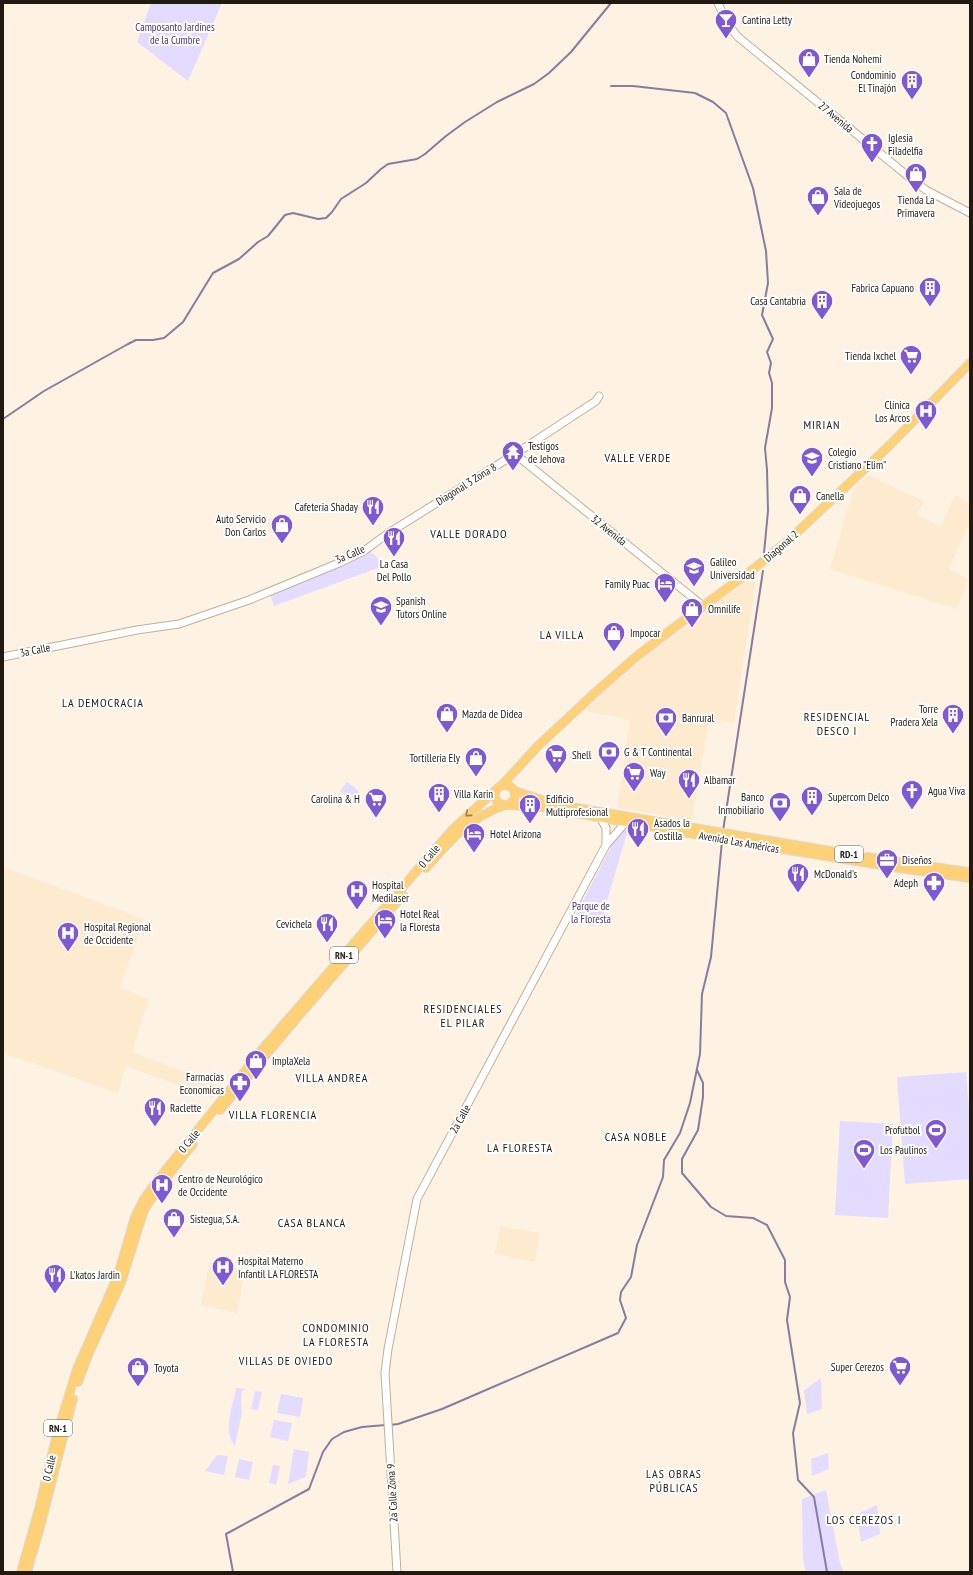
<svg xmlns="http://www.w3.org/2000/svg" width="973" height="1575" font-family="'PT Sans Narrow',sans-serif">
  <rect width="100%" height="100%" fill="#fef3e2"/>
  <path fill="#fdeacf" d="M868,475L924,501L917,515L941,526L955,495L970,504V522L949,569L968,579L957,609L830,569L854,488Z
    M757,574L734,722L709,719L692,820L617,808L630,720L581,710L687,621Z
    M3,867L144,919L120,988L149,999L132,1052L218,1085L213,1098L126,1066L118,1093L3,1053Z
    M500,1226L540,1233L535,1262L495,1254Z
    M210,1262L245,1270L237,1313L201,1305Z"/>
  <path fill="#e3dcfe" d="M151,3H222L188,81L137,42Z
    M366,551C374,552 380,558 380,567L378,568L274,606L270,594Z
    M347,782L359,791L352,800L340,791Z
    M626,827L628,830L601,921C595,929 588,925 580,923L576,917V914L618,833Z
    M966,1072L970,1121V1179L905,1184L897,1077Z
    M840,1121L893,1124L888,1218L835,1215Z
    M821,1378L822,1409L807,1414L804,1390Z
    M236,1388L246,1389L242,1391C241,1400 241,1405 242,1412L235,1446C222,1431 233,1406 236,1388Z
    M255,1391L262,1392L258,1410L251,1409Z
    M281,1394L303,1398L300,1417L277,1413Z
    M274,1420L292,1423L288,1441L270,1437Z
    M294,1449L309,1452L306,1477L288,1484Z
    M828,1453L829,1469L812,1476L811,1459Z
    M217,1455L228,1456L224,1475L205,1471Z
    M239,1459L253,1462L249,1480L235,1477Z
    M273,1465L280,1466L276,1485L269,1483Z
    M826,1490L840,1563L844,1572H806L803,1559L802,1499Z
    M877,1505L880,1534L861,1542L857,1514Z"/>
  <g fill="none" stroke-linecap="round" stroke-linejoin="round">
    <path stroke="#867da0" stroke-width="2" d="M611,86H633L695,93L713,102L726,113L753,188L766,251L768,283L762,315L773,339L767,352L771,363L769,373L772,383V408L765,448L767,470L768,511L764,553
      M3,419L44,391L128,344L136,340H153L164,338L183,322L213,273L239,259L258,242L268,236L285,215L293,213L318,219L326,218L332,212L341,199L366,183L381,169L388,164L417,159L425,154L446,136L465,122L497,102L534,84L549,73L571,52L611,3
      M723,831L763,571
      M697,1070L703,1083V1097L698,1130L682,1159V1173L711,1207L726,1216L753,1218L767,1225L785,1260V1282L790,1297L787,1320L800,1403L793,1433L798,1480L814,1497L827,1572
      M390,1425L398,1424L442,1409L618,1333L626,1318L620,1300L621,1292L631,1277L637,1245L663,1177L664,1160L680,1133L690,1103L700,1054L702,994L711,957L722,841
      M233,1572L226,1534L309,1489L323,1452L332,1439L344,1432L362,1427L386,1425"/>
    <g stroke="#c1af95" stroke-width="9">
      <path id="minor" d="M718,3L727,23L738,37L909,177L926,190L970,213
        M515,454L703,606
        M3,657L137,630L179,624L249,600L339,563L364,551L387,534L515,454L596,401L599,396
        M600,817L606,828V845
        M397,1572L385,1373L388,1349L417,1199L606,845L626,822"/>
    </g>
    <g stroke="#dbdad9" stroke-width="10">
      <path id="major" d="M495 795a10 10 0 1 1 20 0a10 10 0 1 1-20 0Z
        M502,785L538,746L598,690L637,656L684,620L756,567L791,538L890,445L970,363
        M515,791L542,800L577,808L842,853
        M508,805L541,807L733,841L899,868L970,878
        M867,857L968,872
        M426,868C449,841 470,817 505,805
        M220,1110L291,1025L403,895
        M78,1382L89,1353L121,1283L144,1210L160,1186L193,1144
        M21,1572L39,1509L57,1434L77,1369L118,1275L135,1217L144,1199L157,1181L265,1046L452,830L497,789
        M27,1572L40,1527L73,1399"/>
    </g>
    <use href="#minor" stroke="#fff" stroke-width="7"/>
    <use href="#major" stroke="#fed176" stroke-width="8"/>
  </g>
  <defs><path id="oneway-chevron" d="M-2-3.5L2.5 0L-2 3.5" fill="none" stroke-width="1.6" stroke-linecap="round" stroke-linejoin="round"/></defs>
  <use stroke="#9b7f49" href="#oneway-chevron" transform="translate(468 814) rotate(140)"/>
  <defs>
    <g id="bar-pin" transform="scale(1.15)"><path d="M0 17L-7.5 6A9.5 9.5 0 1 1 7.5 6Z" fill="#7e59d3" stroke="#fff"/><path d="M-6-5H6L.8 .8V4.5H3.5V6h-7V4.5H-.8V.8Z" fill="#fff"/></g>
    <g id="shop-pin" transform="scale(1.15)"><path d="M0 17L-7.5 6A9.5 9.5 0 1 1 7.5 6Z" fill="#7e59d3" stroke="#fff"/><path d="M-5-2.5h2.3a2.7 3.5 0 0 1 5.4 0H5L5.5 6h-11ZM-1.5-2.5h3a1.5 2.3 0 0 0-3 0Z" fill="#fff"/></g>
    <g id="building-pin" transform="scale(1.15)"><path d="M0 17L-7.5 6A9.5 9.5 0 1 1 7.5 6Z" fill="#7e59d3" stroke="#fff"/><path d="M-4-6H4V6H1V3H-1V6H-4ZM-2.5-4.3h1.7v1.8h-1.7ZM.8-4.3h1.7v1.8H.8ZM-2.5-1h1.7V.8h-1.7ZM.8-1h1.7V.8H.8Z" fill="#fff"/></g>
    <g id="church-pin" transform="scale(1.15)"><path d="M0 17L-7.5 6A9.5 9.5 0 1 1 7.5 6Z" fill="#7e59d3" stroke="#fff"/><path d="M-1.2-6h2.4v3.5h3.3v2.4h-3.3V6h-2.4V-.1h-3.3v-2.4h3.3Z" fill="#fff"/></g>
    <g id="supermarket-pin" transform="scale(1.15)"><path d="M0 17L-7.5 6A9.5 9.5 0 1 1 7.5 6Z" fill="#7e59d3" stroke="#fff"/><path d="M-6-5.5h2.5l.6 2H6L4.5 2H-2.5L-4.4-4H-6ZM-1.5 3.2a1.3 1.3 0 1 0 .1 0ZM3 3.2a1.3 1.3 0 1 0 .1 0Z" fill="#fff"/></g>
    <g id="hospital-pin" transform="scale(1.15)"><path d="M0 17L-7.5 6A9.5 9.5 0 1 1 7.5 6Z" fill="#7e59d3" stroke="#fff"/><path d="M-5-5h3v3.5h4V-5h3V5h-3V1.5h-4V5h-3Z" fill="#fff"/></g>
    <g id="temple-pin" transform="scale(1.15)"><path d="M0 17L-7.5 6A9.5 9.5 0 1 1 7.5 6Z" fill="#7e59d3" stroke="#fff"/><path d="M0-6L5-2H3V0L6.5 2.5H4V6H1.5V3h-3V6H-4V2.5H-6.5L-3 0V-2H-5Z" fill="#fff"/></g>
    <g id="school-pin" transform="scale(1.15)"><path d="M0 17L-7.5 6A9.5 9.5 0 1 1 7.5 6Z" fill="#7e59d3" stroke="#fff"/><path d="M0-5L7-2L0 1L-7-2ZM-4 1L0 2.5L4 1V4Q0 6-4 4Z" fill="#fff"/></g>
    <g id="restaurant-pin" transform="scale(1.15)"><path d="M0 17L-7.5 6A9.5 9.5 0 1 1 7.5 6Z" fill="#7e59d3" stroke="#fff"/><path d="M-5-6h1v4h1v-4h1v4h1v-4h1v5L-1.5 .5V6h-2V.5L-5-1ZM5-6V6H3V1.5H1.5Q1.5-4 5-6Z" fill="#fff"/></g>
    <g id="university-pin" transform="scale(1.15)"><path d="M0 17L-7.5 6A9.5 9.5 0 1 1 7.5 6Z" fill="#7e59d3" stroke="#fff"/><path d="M0-5L7-2L0 1L-7-2ZM-4 1L0 2.5L4 1V4Q0 6-4 4Z" fill="#fff"/></g>
    <g id="hotel-pin" transform="scale(1.15)"><path d="M0 17L-7.5 6A9.5 9.5 0 1 1 7.5 6Z" fill="#7e59d3" stroke="#fff"/><path d="M-6-4.5h1.5V1H6V5H4.5V3h-9V5H-6ZM-4 0a1.8 1.8 0 1 1 3.6 0ZM.5 0V-2.5h3Q6-2.5 6 0Z" fill="#fff"/></g>
    <g id="bank-pin" transform="scale(1.15)"><path d="M0 17L-7.5 6A9.5 9.5 0 1 1 7.5 6Z" fill="#7e59d3" stroke="#fff"/><path d="M-6-4H6V4H-6ZM0-2.3a2.3 2.3 0 1 0 0 4.6a2.3 2.3 0 1 0 0-4.6Z" fill="#fff"/></g>
    <g id="office-pin" transform="scale(1.15)"><path d="M0 17L-7.5 6A9.5 9.5 0 1 1 7.5 6Z" fill="#7e59d3" stroke="#fff"/><path d="M-6-3h4V-5.5h4V-3h4V5H-6ZM-1-4.5V-3h2v-1.5ZM-6 0V1H6V0Z" fill="#fff"/></g>
    <g id="pharmacy-pin" transform="scale(1.15)"><path d="M0 17L-7.5 6A9.5 9.5 0 1 1 7.5 6Z" fill="#7e59d3" stroke="#fff"/><path d="M-2-6h4v4h4v4h-4v4h-4v-4h-4v-4h4Z" fill="#fff"/></g>
    <g id="stadium-pin" transform="scale(1.15)"><path d="M0 17L-7.5 6A9.5 9.5 0 1 1 7.5 6Z" fill="#7e59d3" stroke="#fff"/><path d="M0-5a6.5 5 0 1 0 0 10a6.5 5 0 1 0 0-10ZM-3.5-1.8h7v3.6h-7Z" fill="#fff"/></g>
  </defs>
  <g fill-rule="evenodd">
    <use href="#bar-pin" x="726" y="20"/>
    <use href="#shop-pin" x="809" y="59"/>
    <use href="#building-pin" x="912" y="81"/>
    <use href="#church-pin" x="872" y="144"/>
    <use href="#shop-pin" x="916" y="174"/>
    <use href="#shop-pin" x="818" y="197"/>
    <use href="#building-pin" x="930" y="288"/>
    <use href="#building-pin" x="822" y="301"/>
    <use href="#supermarket-pin" x="911" y="356"/>
    <use href="#hospital-pin" x="926" y="411"/>
    <use href="#temple-pin" x="513" y="452"/>
    <use href="#school-pin" x="812" y="458"/>
    <use href="#shop-pin" x="800" y="496"/>
    <use href="#restaurant-pin" x="373" y="507"/>
    <use href="#shop-pin" x="282" y="525"/>
    <use href="#restaurant-pin" x="394" y="538"/>
    <use href="#university-pin" x="694" y="568"/>
    <use href="#hotel-pin" x="665" y="584"/>
    <use href="#school-pin" x="381" y="607"/>
    <use href="#shop-pin" x="692" y="609"/>
    <use href="#shop-pin" x="614" y="633"/>
    <use href="#shop-pin" x="447" y="714"/>
    <use href="#building-pin" x="953" y="715"/>
    <use href="#bank-pin" x="666" y="718"/>
    <use href="#bank-pin" x="609" y="752"/>
    <use href="#supermarket-pin" x="556" y="755"/>
    <use href="#shop-pin" x="476" y="758"/>
    <use href="#supermarket-pin" x="634" y="773"/>
    <use href="#restaurant-pin" x="689" y="780"/>
    <use href="#church-pin" x="912" y="791"/>
    <use href="#building-pin" x="439" y="794"/>
    <use href="#building-pin" x="812" y="797"/>
    <use href="#supermarket-pin" x="376" y="799"/>
    <use href="#bank-pin" x="780" y="803"/>
    <use href="#building-pin" x="530" y="805"/>
    <use href="#restaurant-pin" x="638" y="829"/>
    <use href="#hotel-pin" x="474" y="834"/>
    <use href="#office-pin" x="887" y="860"/>
    <use href="#restaurant-pin" x="798" y="874"/>
    <use href="#pharmacy-pin" x="934" y="883"/>
    <use href="#hospital-pin" x="357" y="891"/>
    <use href="#hotel-pin" x="385" y="920"/>
    <use href="#restaurant-pin" x="327" y="924"/>
    <use href="#hospital-pin" x="68" y="933"/>
    <use href="#shop-pin" x="256" y="1061"/>
    <use href="#pharmacy-pin" x="240" y="1083"/>
    <use href="#restaurant-pin" x="155" y="1108"/>
    <use href="#stadium-pin" x="936" y="1130"/>
    <use href="#stadium-pin" x="864" y="1150"/>
    <use href="#hospital-pin" x="162" y="1185"/>
    <use href="#shop-pin" x="174" y="1219"/>
    <use href="#hospital-pin" x="223" y="1267"/>
    <use href="#restaurant-pin" x="55" y="1275"/>
    <use href="#supermarket-pin" x="900" y="1367"/>
    <use href="#shop-pin" x="138" y="1368"/>
  </g>
  <g text-anchor="middle" dominant-baseline="central" stroke-width="4" stroke-linejoin="round" paint-order="stroke">
    <g fill="#fff" stroke="#645f58" stroke-width="1">
      <rect x="835" y="846" width="28" height="16" rx="3"/>
      <rect x="330" y="947" width="28" height="16" rx="3"/>
      <rect x="44" y="1420" width="28" height="16" rx="3"/>
    </g>
    <g font-size="10" font-weight="bold" fill="#211a11">
      <text x="849" y="854">RD-1</text>
      <text x="344" y="955">RN-1</text>
      <text x="58" y="1428">RN-1</text>
    </g>
    <g font-size="11" fill="#211a11" stroke="#fff" text-anchor="start">
      <text x="742" y="20">Cantina Letty</text>
      <text x="824" y="59">Tienda Nohemi</text>
      <text x="896" y="75" text-anchor="end">Condominio<tspan x="896" dy="13">El Tinajón</tspan></text>
      <text x="888" y="138">Iglesia<tspan x="888" dy="13">Filadelfia</tspan></text>
      <text x="834" y="191">Sala de<tspan x="834" dy="13">Videojuegos</tspan></text>
      <text x="916" y="200" text-anchor="middle">Tienda La<tspan x="916" dy="13">Primavera</tspan></text>
      <text x="914" y="288" text-anchor="end">Fabrica Capuano</text>
      <text x="806" y="301" text-anchor="end">Casa Cantabria</text>
      <text x="896" y="356" text-anchor="end">Tienda Ixchel</text>
      <text x="910" y="405" text-anchor="end">Clínica<tspan x="910" dy="13">Los Arcos</tspan></text>
      <text x="528" y="446">Testigos<tspan x="528" dy="13">de Jehova</tspan></text>
      <text x="828" y="452">Colegio<tspan x="828" dy="13">Cristiano "Elim"</tspan></text>
      <text x="816" y="496">Canella</text>
      <text x="358" y="507" text-anchor="end">Cafeteria Shaday</text>
      <text x="266" y="519" text-anchor="end">Auto Servicio<tspan x="266" dy="13">Don Carlos</tspan></text>
      <text x="710" y="562">Galileo<tspan x="710" dy="13">Universidad</tspan></text>
      <text x="394" y="564" text-anchor="middle">La Casa<tspan x="394" dy="13">Del Pollo</tspan></text>
      <text x="650" y="584" text-anchor="end">Family Puac</text>
      <text x="396" y="601">Spanish<tspan x="396" dy="13">Tutors Online</tspan></text>
      <text x="708" y="609">Omnilife</text>
      <text x="630" y="633">Impocar</text>
      <text x="938" y="709" text-anchor="end">Torre<tspan x="938" dy="13">Pradera Xela</tspan></text>
      <text x="462" y="714">Mazda de Didea</text>
      <text x="682" y="718">Banrural</text>
      <text x="624" y="752">G &amp; T Continental</text>
      <text x="572" y="755">Shell</text>
      <text x="460" y="758" text-anchor="end">Tortilleria Ely</text>
      <text x="650" y="773">Way</text>
      <text x="704" y="780">Albamar</text>
      <text x="928" y="791">Agua Viva</text>
      <text x="454" y="794">Villa Karin</text>
      <text x="764" y="797" text-anchor="end">Banco<tspan x="764" dy="13">Inmobiliario</tspan></text>
      <text x="828" y="797">Supercom Delco</text>
      <text x="360" y="799" text-anchor="end">Carolina &amp; H</text>
      <text x="546" y="799">Edificio<tspan x="546" dy="13">Multiprofesional</tspan></text>
      <text x="654" y="823">Asados la<tspan x="654" dy="13">Costilla</tspan></text>
      <text x="490" y="834">Hotel Arizona</text>
      <text x="902" y="860">Diseños</text>
      <text x="814" y="874">McDonald's</text>
      <text x="918" y="883" text-anchor="end">Adeph</text>
      <text x="372" y="885">Hospital<tspan x="372" dy="13">Medilaser</tspan></text>
      <text x="400" y="914">Hotel Real<tspan x="400" dy="13">la Floresta</tspan></text>
      <text x="312" y="924" text-anchor="end">Cevichela</text>
      <text x="84" y="927">Hospital Regional<tspan x="84" dy="13">de Occidente</tspan></text>
      <text x="272" y="1061">ImplaXela</text>
      <text x="224" y="1077" text-anchor="end">Farmacias<tspan x="224" dy="13">Economicas</tspan></text>
      <text x="170" y="1108">Raclette</text>
      <text x="920" y="1130" text-anchor="end">Profutbol</text>
      <text x="880" y="1150">Los Paulinos</text>
      <text x="178" y="1179">Centro de Neurológico<tspan x="178" dy="13">de Occidente</tspan></text>
      <text x="190" y="1219">Sistegua, S.A.</text>
      <text x="238" y="1261">Hospital Materno<tspan x="238" dy="13">Infantil LA FLORESTA</tspan></text>
      <text x="70" y="1275">L'katos Jardin</text>
      <text x="884" y="1367" text-anchor="end">Super Cerezos</text>
      <text x="154" y="1368">Toyota</text>
    </g>
    <g font-size="11" fill="#473476" stroke="#fff">
      <text x="175" y="27">Camposanto Jardínes<tspan x="175" dy="13">de la Cumbre</tspan></text>
      <text x="591" y="906">Parque de<tspan x="591" dy="13">la Floresta</tspan></text>
    </g>
    <g font-size="11" fill="#211a11" stroke="#fff">
      <text transform="translate(836 117) rotate(40)">27 Avenida</text>
      <text transform="translate(466 484) rotate(-32)">Diagonal 3 Zona 8</text>
      <text transform="translate(609 530) rotate(39)">32 Avenida</text>
      <text transform="translate(781 546) rotate(-41)">Diagonal 2</text>
      <text transform="translate(350 554) rotate(-23)">3a Calle</text>
      <text transform="translate(35 650) rotate(-11)">3a Calle</text>
      <text transform="translate(739 842) rotate(10)">Avenida Las Américas</text>
      <text transform="translate(429 856) rotate(-50)">0 Calle</text>
      <text transform="translate(460 1119) rotate(-61)">2a Calle</text>
      <text transform="translate(189 1141) rotate(-50)">0 Calle</text>
      <text transform="translate(49 1468) rotate(-77)">0 Calle</text>
      <text transform="translate(392 1493) rotate(-93)">2a Calle Zona 9</text>
    </g>
    <g font-size="12" letter-spacing="1" fill="#211a11" stroke="#fff">
      <text x="822" y="424">MIRIAN</text>
      <text x="638" y="457">VALLE VERDE</text>
      <text x="469" y="533">VALLE DORADO</text>
      <text x="562" y="634">LA VILLA</text>
      <text x="103" y="702">LA DEMOCRACIA</text>
      <text x="837" y="716">RESIDENCIAL<tspan x="837" dy="14">DESCO I</tspan></text>
      <text x="463" y="1008">RESIDENCIALES<tspan x="463" dy="14">EL PILAR</tspan></text>
      <text x="332" y="1077">VILLA ANDREA</text>
      <text x="273" y="1114">VILLA FLORENCIA</text>
      <text x="636" y="1136">CASA NOBLE</text>
      <text x="520" y="1147">LA FLORESTA</text>
      <text x="312" y="1222">CASA BLANCA</text>
      <text x="336" y="1327">CONDOMINIO<tspan x="336" dy="14">LA FLORESTA</tspan></text>
      <text x="286" y="1360">VILLAS DE OVIEDO</text>
      <text x="674" y="1473">LAS OBRAS<tspan x="674" dy="14">PÚBLICAS</tspan></text>
      <text x="864" y="1519">LOS CEREZOS I</text>
    </g>
  </g>
  <rect width="973" height="1575" fill="none" stroke="#211a11" stroke-width="8"/>
</svg>
